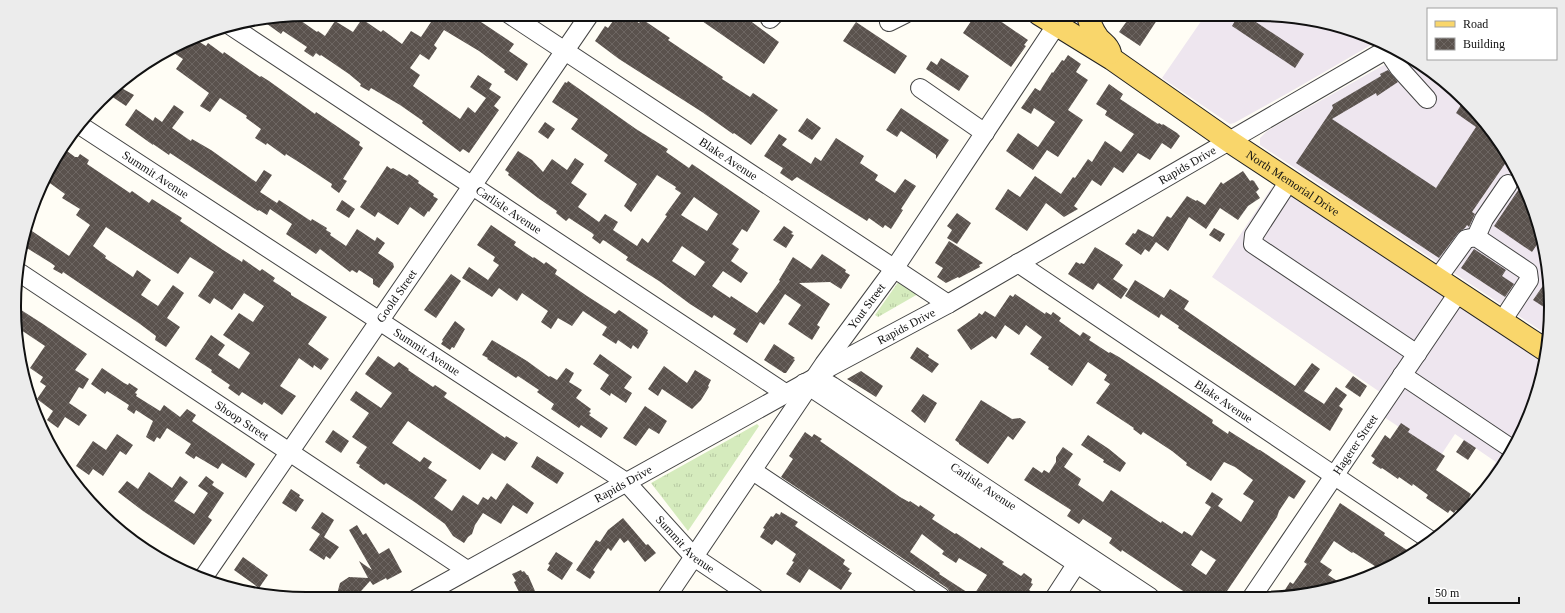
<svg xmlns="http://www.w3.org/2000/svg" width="1565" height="613" font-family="'Times New Roman',serif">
  <defs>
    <pattern id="grass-tufts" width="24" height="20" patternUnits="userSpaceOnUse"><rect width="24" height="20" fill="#d5ebbd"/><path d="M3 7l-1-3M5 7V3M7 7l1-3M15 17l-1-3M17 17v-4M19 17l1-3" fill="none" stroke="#b6c8a1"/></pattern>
    <pattern id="building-cross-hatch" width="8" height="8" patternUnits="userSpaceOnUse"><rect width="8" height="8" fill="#5a524d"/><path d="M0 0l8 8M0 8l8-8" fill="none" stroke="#6d6662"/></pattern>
  </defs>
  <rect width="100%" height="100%" fill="#fffdf5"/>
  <path fill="#eee6ef" d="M1206,14H1259L1352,29L1378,41L1288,93L1234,123L1230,124L1162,78Z
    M1405,53L1451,86L1490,128L1521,177L1541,231L1550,287L1549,336L1260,145V138L1267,131Z
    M1272,187L1278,188L1544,362L1536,400L1502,469L1488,485L1483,481L1496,462L1455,434L1441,455L1384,417L1393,401L1212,277Z"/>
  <path fill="url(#grass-tufts)" d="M899,281L918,294L878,317L875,315Z
    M757,424L759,426L688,531L651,483Z"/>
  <path fill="url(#building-cross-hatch)" fill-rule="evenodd" d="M419,14H469L514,44L509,51L528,64L517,81L504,72L505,70L479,51L444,30L434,45L437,48L429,60L420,54L410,68L420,75L413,86L460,119L468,107L475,113L486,98L470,87L478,75L492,84L489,89L501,97L494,106L499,110L469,153L463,149L460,152L422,123L423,121L400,105L371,88L369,91L360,86L361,84L349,74L321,55L320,56L316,53L313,57L304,51L307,47L283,31L281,34L263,21L294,16L317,32L318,31L325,36L335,21L353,32L362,19L381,32L383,30L402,44L411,31L421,37L431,22Z
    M618,14H625L639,23L642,19L670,38L668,40L723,77L722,79L750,97L753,93L778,110L751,145L734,133L733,134L702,112L619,59L595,41L605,26L608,28Z
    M692,14H741L779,42L764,64Z
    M976,14H990L1028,40L1024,45L1026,46L1011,67L963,33Z
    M1132,14H1161L1140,46L1119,32Z
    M1239,14H1244L1304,54L1295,68L1232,26Z
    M856,22L907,56L895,74L843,41Z
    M193,38L206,46L208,43L223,54L224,52L260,77L261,76L269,81L315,114L316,112L360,142L359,145L363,148L343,179L347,181L339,193L331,187L332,184L305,166L286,154L285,156L267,143L266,145L255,138L261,129L246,118L247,116L220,98L210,112L200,106L209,93L176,69L183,59L168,49Z
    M1068,55L1081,64L1076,72L1088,80L1068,110L1083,120L1058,157L1047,150L1033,170L1006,151L1018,133L1038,147L1055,122L1034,108L1031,114L1021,108L1035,88L1040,91L1052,72L1053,73L1062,60L1064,61Z
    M941,58L969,76L959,91L926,69L931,61L937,65Z
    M1388,70L1398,82L1377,96L1376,93L1332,119L1436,188L1476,127L1456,113L1464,100L1490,128L1509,158L1472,212L1475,214L1469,227L1467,225L1465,228L1458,233L1439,258L1296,163L1333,108L1332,105L1381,76L1380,74Z
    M568,81L636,129L668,149L666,152L689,168L692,164L760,211L747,232L742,229L732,244L739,249L731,261L748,273L741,283L723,271L712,286L730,298L731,296L757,313L780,281L779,280L793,257L811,269L822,254L846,270L845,272L850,275L841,289L830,282L799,283L830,304L817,325L820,327L812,340L788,324L801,305L785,294L764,325L760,322L747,343L733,334L736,329L714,315L712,318L690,304L659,281L626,260L628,257L605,241L603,240L600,244L592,238L594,235L592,233L569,218L566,221L556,213L557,211L538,198L508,175L509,173L505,170L518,151L532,160L543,172L552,159L567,170L575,158L584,164L571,183L587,194L578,207L599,222L605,214L618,222L613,230L637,246L642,238L648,243L667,216L665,215L681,193L675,189L676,187L657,175L631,212L624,206L637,184L604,161L608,155L571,129L578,119L552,102L565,82L567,83ZM694,197L718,214L707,231L681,215ZM682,246L705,262L695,276L672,261Z
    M1109,84L1123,94L1120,99L1158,124L1159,123L1162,125L1163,124L1177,133L1180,136L1171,149L1162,143L1150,160L1138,153L1123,173L1114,167L1101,186L1092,180L1074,206L1078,209L1064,217L1046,203L1027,231L995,209L1008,189L1020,197L1035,176L1061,194L1073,177L1075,178L1088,159L1092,162L1105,141L1121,152L1134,134L1105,115L1107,111L1096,104Z
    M116,85L134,95L126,106L108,94Z
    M174,105L184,112L172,128L191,141L192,139L211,150L256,182L264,170L272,175L260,192L277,203L279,200L311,221L312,219L327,228L326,230L331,233L330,235L346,246L357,229L375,241L377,237L385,243L378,253L393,263L394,267L379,288L373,284V279L359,270L357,273L352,270L350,272L320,249L316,254L286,234L292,224L270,209L267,215L259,210L258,211L170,153L169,155L153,144V145L125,125L136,109L153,121L155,117L162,122Z
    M901,108L949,140L936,159V155L901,131L897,137L886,130Z
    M807,118L821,128L812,140L798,131Z
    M545,122L555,129L548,139L538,132Z
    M779,134L787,139L782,145L811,164L815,157L821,161L836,138L864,156L860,163L878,175L875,180L895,193L905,179L916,186L901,209L903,210L891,229L885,225L883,228L869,218L867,221L797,177L792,181L780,173L783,168L764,156Z
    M63,148L75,157H78L80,154L89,160L87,164L130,193L132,191L149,203L152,199L182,218L180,221L223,250L242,262L243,259L260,271L262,269L275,278L273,281L291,293V295L327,317L308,344L329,359L321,370L314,365L313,368L299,358L280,386L296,396L282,415L264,402L262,405L242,392L239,396L228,388L230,385L211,372L212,370L195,359L211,335L225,345L218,355L239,369L250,353L223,335L239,313L253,322L264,306L244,293L232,310L214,298L210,304L198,296L214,272L190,257L178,274L106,227L93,246L106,256L105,258L133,277L137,270L151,280L141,295L158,306L173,285L184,293L167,318L180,327L166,347L155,340L156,336L140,324L63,272L62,274L53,269L55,266L51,263L22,245L26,227L69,256L90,225L76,215L80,209L62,198L65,194L47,181L56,167L52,164L53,160Z
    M387,166L391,169L393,168L407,176L409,174L419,181L418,183L434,194L433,196L438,199L429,212L428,211L424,217L410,207L398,225L378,212L375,217L360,207Z
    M1243,171L1250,181L1252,180L1254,181L1259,189L1256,192L1260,198L1248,206L1238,220L1220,208L1206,229L1189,217L1168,251L1156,242L1149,252L1145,249L1141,255L1125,244L1133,233L1135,234L1138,229L1153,237L1167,216L1171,218L1187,196L1196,201L1197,200L1205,205L1221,182L1223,184Z
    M1523,183L1541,231L1542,237L1532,252L1494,226Z
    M342,200L355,209L349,218L336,210Z
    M957,213L971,223L957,244L947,238L952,230L947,226Z
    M491,225L516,242L514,245L533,258L534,257L544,264L546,262L557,270L555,274L587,296L615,314L619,310L648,330L647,332L648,333L638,349L633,345L631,349L618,340L616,344L602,335L607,327L583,311L572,326L558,318L551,329L541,322L548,311L522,293L517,301L499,288L492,297L462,278L469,267L488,280L499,265L493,261L495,257L477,245Z
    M784,226L793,232L791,234L794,235L786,248L773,240Z
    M1214,228L1225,234L1220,242L1209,235Z
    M949,241L983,263L979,265L980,267L959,278L958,277L946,283L937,277L943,268L935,263Z
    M1095,247L1120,262V263L1123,265L1113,279L1128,289L1121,299L1098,283L1093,290L1068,274L1076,262L1080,264L1081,263L1084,264Z
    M1474,249L1506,270L1502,276L1514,284L1505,297L1461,268Z
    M451,274L461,281L436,318L424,310Z
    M1549,277L1550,287V311L1533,300Z
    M1135,280L1164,298L1170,289L1189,301L1184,309L1295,386L1312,363L1320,369L1304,391L1324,404L1336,387L1347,395L1339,406L1343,409L1330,431L1178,328L1179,326L1161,314L1159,318L1125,296Z
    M1015,294L1045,314L1046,312L1051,315L1053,312L1061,318L1059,321L1080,336L1083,332L1091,337L1089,340L1109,353L1110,352L1119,357L1154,380L1213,420L1212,423L1228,434L1229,431L1259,450H1260L1306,481L1294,499L1289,496L1279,511L1277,517L1223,597H1192L1122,550L1121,552L1109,543L1112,538L1083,519L1079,524L1067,516L1071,510L1024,480L1033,467L1042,473L1044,470L1049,473L1056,462V457L1063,447L1073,454L1064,467L1081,479L1078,485L1103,502L1111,490L1161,523L1162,521L1182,534L1184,531L1192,536L1211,507L1205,503L1212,492L1223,499L1218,506L1241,522L1254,501L1243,494L1253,480L1235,467L1224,462L1211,481L1186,465L1187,463L1172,451L1143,432L1141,435L1133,429L1134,428L1096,403L1110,384L1104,380L1107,375L1088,362L1072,386L1048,369L1049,367L1030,354L1042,337L1026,325L1019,335L1005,325L996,339L992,336L971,350L957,330L977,316L979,313L982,315L985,311L995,317L1010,295L1013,297ZM1201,550L1216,560L1206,575L1191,565Z
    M18,308L43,324L87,354L75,370L89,379L83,389L79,387L69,403L87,415L79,426L65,417L58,428L47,420L53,411L37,399L46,386L40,382L43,377L30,368L45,346L18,328Z
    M455,321L465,329L454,348L452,347L450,350L441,344L443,341L442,340Z
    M492,340L527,361L549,377L550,376L557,380L566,368L574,373L569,382L582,390L576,398L591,409L589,412L591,413L589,415L608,428L601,438L581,425L579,428L551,409L554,404L537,392L539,390L518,376L516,378L487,359L488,358L482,355Z
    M774,344L795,358L793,359L795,360L786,373H784L764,360Z
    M917,347L929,355L928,357L939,364L932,373L910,358Z
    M600,354L632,377L624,388L632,393L626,403L611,393L610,396L600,389L609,375L593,364Z
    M378,356L394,367L399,362L409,369L408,370L433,387L435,385L447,393L444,397L468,413L505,438L506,436L518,443L505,461L492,453L480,470L408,421L392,443L420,462L424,457L432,462L428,468L447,480L434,498L452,511L463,495L478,505L483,497L488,500L491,496L496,500L507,483L534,503L527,514L513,505L501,524L483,513L475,525L472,534L468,537L464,543L453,536L445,524L416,503L386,483L384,485L359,467L360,465L356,463L367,447L352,437L369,413L350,400L356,391L381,408L392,393L365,374Z
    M664,366L687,383L695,370L711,380L708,386L709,387L701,400L692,409L662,389L658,396L648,389Z
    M102,368L124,383L128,385L129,383L138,389L135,393L137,394L136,396L160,411L164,405L180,417L187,409L196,415L192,421L255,464L246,478L222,463L218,469L196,456L194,459L185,453L191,444L167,428L160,439L157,437L154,442L146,437L153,421L136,410L134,414L127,409L129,405L107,391L105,394L91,384Z
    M861,371L883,386L876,397L847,379Z
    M1353,376L1367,386L1360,397L1345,387Z
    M923,394L937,403L925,423L911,411Z
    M981,400L1012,419L1020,418L1026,422L1013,440L1008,436L988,464L959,444V443L955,440Z
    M645,406L667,421L659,434L649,428L636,446L623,438Z
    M1401,423L1410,429L1408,432L1445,456L1436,470L1471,494L1469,498L1474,501L1462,514L1456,510L1454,513L1450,510L1448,513L1426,498L1428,495L1413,484L1412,486L1399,477L1398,479L1382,468L1381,469L1372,463L1375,459L1371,456L1385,435L1390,439Z
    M333,430L349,441L341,453L325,442Z
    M805,432L812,437L814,434L822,439L820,441L900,497L909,502L910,501L919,507L920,505L935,515L932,519L955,534L956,533L980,549L981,547L1004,562L1002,564L1021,576L1024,573L1032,579L1031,583L1033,584L1029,590L1040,597H951L950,592L947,588L781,477L793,459L789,456ZM922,534L944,551L942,554L956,563L959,558L987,575L973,596L939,574L940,573L910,552Z
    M117,434L133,445L126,455L120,451L103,476L93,469L89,475L76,466L93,441L106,450Z
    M1088,435L1109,449L1126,463L1120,472L1103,462L1104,460L1081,445Z
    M1464,440L1476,448L1468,460L1456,452Z
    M537,456L564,473L557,484L531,467Z
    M149,472L172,488L180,476L188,482L174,501L194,514L208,493L198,486L206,476L214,482L212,485L224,493L208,517L212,520L194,545L143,511L118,492L127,481L138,489Z
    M291,489L300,495L299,497L304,500L296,512L282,503Z
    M1340,503L1385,533L1384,535L1410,552L1381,570L1353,552L1352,553L1334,541L1320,562L1332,570L1328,575L1342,584L1297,596H1281L1290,582L1293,584L1307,564L1304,562Z
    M322,512L334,520L324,537L339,547L330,559L326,556L324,560L309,550L320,534L311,528Z
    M781,512L798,522L795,526L845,560L843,564L850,569L848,571L852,573L841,590L809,569L800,583L786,574L794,562L792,561L796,554L776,540L772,545L760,537L765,529L763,528L771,516L773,517L776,513L780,515Z
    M623,518L646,545L648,544L656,553L645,562L628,540L624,543L620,538L611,551L608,548L593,570L595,572L590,579L576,570L596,540L600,542L608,530Z
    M357,525L363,535L366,533L379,554L389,548L402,572L387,580L386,578L373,585L370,581L355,598L352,595L348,596L337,594L340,583L349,577L368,578L359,561L372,570L349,530Z
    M556,552L573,563L562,580L547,570L550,565L548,564Z
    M243,557L268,575L259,588L234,570Z
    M521,570L522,572L524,571L527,575H528L538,598H522L514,582L516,581L512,574Z"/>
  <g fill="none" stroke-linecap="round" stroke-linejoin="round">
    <g stroke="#444" stroke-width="20">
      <g id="minor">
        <path id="s1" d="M509,14L948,304"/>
        <path d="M770,19L775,14"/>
        <path d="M889,22L905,14"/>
        <path id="s2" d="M231,26L785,393"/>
        <path d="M1387,50L1399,68L1427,99"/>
        <path d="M920,88L985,133"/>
        <path id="s3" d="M81,126L626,482L694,557L755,598"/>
        <path d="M1289,181L1254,235L1253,244L1417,354"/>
        <path d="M1476,237L1484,219L1508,184"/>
        <path id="s4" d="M1018,263L1430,540"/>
        <path id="s5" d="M17,271L467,570"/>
        <path d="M1437,279L1466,239L1476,237L1528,272L1529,280L1502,321"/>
        <path d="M1402,375L1512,449"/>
        <path id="s6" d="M816,377L832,386L1150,597"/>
        <path d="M804,383L1127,597"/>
        <path d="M753,471L941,597"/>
        <path id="s7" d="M203,578L590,14"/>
        <path d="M1055,597L1083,554"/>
        <path id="s8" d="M1252,597L1458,293"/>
        <path id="s9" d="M666,598L824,364L894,269L1057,24"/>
        <path id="s10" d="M416,599L816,377L830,367L948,304L1391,47"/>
      </g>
    </g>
    <g stroke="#222" stroke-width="24">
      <g id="major">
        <path id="s11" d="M1039,14L1112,59L1229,141L1547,351"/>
        <path d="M1088,14C1089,22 1093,31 1098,38C1103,44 1108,45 1110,53"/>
      </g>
    </g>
    <use href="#minor" stroke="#fff" stroke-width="18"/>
    <use href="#major" stroke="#f9d66b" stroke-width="22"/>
  </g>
  <g text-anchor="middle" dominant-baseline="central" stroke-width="4" stroke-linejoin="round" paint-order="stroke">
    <g font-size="12" fill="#111" stroke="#fff">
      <text stroke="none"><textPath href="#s1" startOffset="263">Blake Avenue</textPath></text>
      <text stroke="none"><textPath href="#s10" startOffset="885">Rapids Drive</textPath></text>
      <text stroke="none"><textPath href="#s3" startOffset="89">Summit Avenue</textPath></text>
      <text stroke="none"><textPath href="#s11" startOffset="305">North Memorial Drive</textPath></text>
      <text stroke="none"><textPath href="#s2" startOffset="333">Carlisle Avenue</textPath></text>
      <text stroke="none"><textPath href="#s7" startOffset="342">Goold Street</textPath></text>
      <text stroke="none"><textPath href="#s9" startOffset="354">Yout Street</textPath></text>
      <text stroke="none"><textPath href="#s10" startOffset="561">Rapids Drive</textPath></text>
      <text stroke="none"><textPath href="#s3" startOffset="413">Summit Avenue</textPath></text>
      <text stroke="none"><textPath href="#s4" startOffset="248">Blake Avenue</textPath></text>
      <text stroke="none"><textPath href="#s5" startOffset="270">Shoop Street</textPath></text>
      <text stroke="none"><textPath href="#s8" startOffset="184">Hagerer Street</textPath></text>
      <text stroke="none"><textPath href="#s10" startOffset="237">Rapids Drive</textPath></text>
      <text stroke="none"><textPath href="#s6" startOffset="200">Carlisle Avenue</textPath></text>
      <text stroke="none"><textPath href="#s3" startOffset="737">Summit Avenue</textPath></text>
    </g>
  </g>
  <path d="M0 0H1565V613H0ZM306 21H1259A285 285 0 0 1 1544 306V307A285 285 0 0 1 1259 592H306A285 285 0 0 1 21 307V306A285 285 0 0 1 306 21Z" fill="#ececec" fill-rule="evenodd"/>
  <path fill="none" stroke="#111" stroke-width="2" d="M306 21H1259A285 285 0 0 1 1544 306V307A285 285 0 0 1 1259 592H306A285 285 0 0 1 21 307V306A285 285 0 0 1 306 21Z"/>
  <rect x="1427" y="8" width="130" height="52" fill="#ffffff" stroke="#a0a0a0"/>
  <rect x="1435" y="21" width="20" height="6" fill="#f9d66b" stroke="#a0a0a0"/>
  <text x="1463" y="28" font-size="12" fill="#111111">Road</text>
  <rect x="1435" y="38" width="20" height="12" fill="url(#building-cross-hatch)" stroke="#a0a0a0"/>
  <text x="1463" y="48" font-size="12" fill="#111111">Building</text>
  <path d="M1429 597v6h90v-6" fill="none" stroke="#111111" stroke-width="2"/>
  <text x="1435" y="597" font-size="12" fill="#111111" stroke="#ffffff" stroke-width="3" paint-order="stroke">50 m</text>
</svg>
